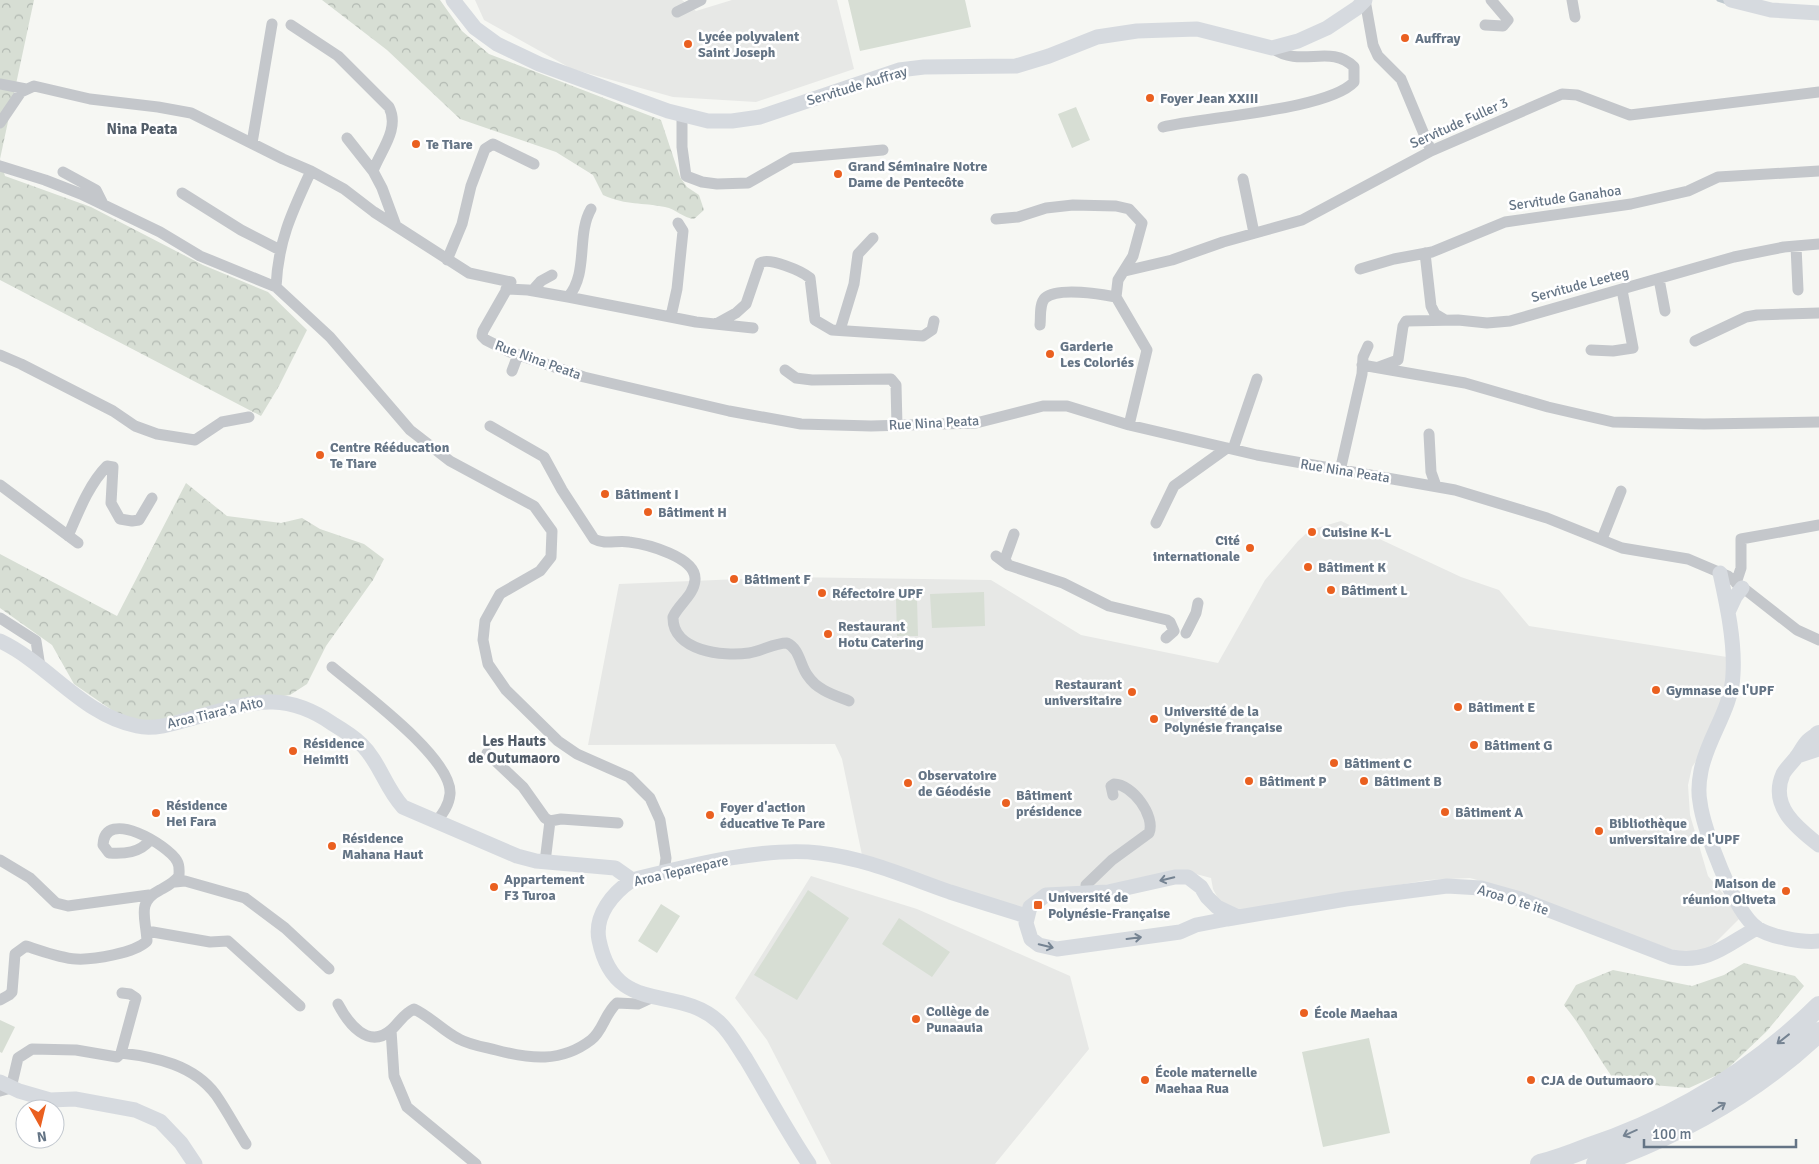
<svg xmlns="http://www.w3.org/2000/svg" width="1819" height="1164" font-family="Signika,sans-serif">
  <defs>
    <pattern id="forest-crowns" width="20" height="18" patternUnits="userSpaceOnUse" patternTransform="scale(1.25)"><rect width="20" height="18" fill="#d7ded4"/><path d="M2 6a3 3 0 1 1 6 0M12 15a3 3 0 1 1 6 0" fill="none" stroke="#b2b9b2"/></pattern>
  </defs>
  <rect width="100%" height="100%" fill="#f6f7f3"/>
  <path fill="#e7e8e6" d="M475,0H682L696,11L732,0H837L854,69L756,102L673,97L572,69L484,20Z
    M1341,521L1461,577L1499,590L1529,626L1727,657L1725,694L1699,757L1692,767L1688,785L1690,815L1708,876L1742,916L1715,943L1692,957L1495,885L1470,878L1428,880L1238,912L1220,902L1213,889L1211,878L1181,870L1148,882L1061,888L1022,911L862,855L842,759L835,744L588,745L619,584L787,577L991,580L1081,635L1218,663L1265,580L1298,541L1310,530Z
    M811,876L917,909L1070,976L1089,1049L995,1164H831L767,1040L735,998Z"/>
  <path fill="url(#forest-crowns)" d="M0,0H34L0,159L5,176L91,207L203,265L268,292L307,330L279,386L261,416L0,280Z
    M322,0H440L462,31L489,54L661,120L680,177L687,187L699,195L704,210L694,219C683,218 676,209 665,207C641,202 628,206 603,195L593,175L556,152L460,119L387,50Z
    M186,483L227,516L281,523L302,518L320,529L364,544L384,559L373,580L326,646L307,684L290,695L197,710L151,723L119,715L74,684L52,645L0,608V554L117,616Z
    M1744,963L1795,976L1804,986L1767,1031L1724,1072L1689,1088L1616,1082C1597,1057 1584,1029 1564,1005L1576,985L1613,970L1692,986L1724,975Z"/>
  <path fill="#d7ded4" d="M848,0H965L971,27L860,51Z
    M1076,107L1090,140L1072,148L1058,114Z
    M984,592L985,626L932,628L930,594Z
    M917,598L918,636H897L896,599Z
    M808,890L849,918L797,1000L754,975Z
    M661,904L680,916L657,953L638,941Z
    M899,918L950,952L932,977L882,944Z
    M0,1020L15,1027L2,1053L0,1052Z
    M1369,1038L1390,1133L1323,1147L1302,1052Z"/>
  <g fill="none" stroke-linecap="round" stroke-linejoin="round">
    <path stroke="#bfc9cf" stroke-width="3" d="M1718,0L1727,3"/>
    <path stroke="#c4c7cb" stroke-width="11" d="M1365,0L1373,45L1378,56L1401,79L1431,151
      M1572,0L1575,17
      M677,12L701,0
      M291,25L338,56L389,107C400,129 381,150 373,171
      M1485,25L1503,26L1508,20L1491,0
      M0,84L26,89
      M682,115V147L686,176L702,182L717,184L748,183L792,158L883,150
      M0,123L21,92L34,86L90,99L158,107L191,113L283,159L311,171
      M1163,127C1204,117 1328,110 1354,82V67C1330,43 1301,69 1272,48
      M347,138L373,171L382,188L396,226
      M252,143L272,24
      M0,166L45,180L81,194L160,232L200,256L276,287
      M63,172L96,190L103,204
      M1243,179L1254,233
      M182,193L241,230L280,250
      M996,219L1018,217L1046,208L1073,205L1116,206L1129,209L1142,223L1133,256L1118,280L1116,297L1147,350L1129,425
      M1796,246L1798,290
      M1425,253L1431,306L1435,314L1445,320
      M447,260L462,224L471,186L485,149L493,144L534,164
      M1360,269L1394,259L1432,252L1505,222L1631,204L1688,191L1718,177L1819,171
      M1125,271L1172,260L1223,242L1302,220L1431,151L1562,94L1577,95L1630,115L1819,92
      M1659,279L1665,311
      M506,289L528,290L568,297L696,322L753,328
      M532,291L541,281L552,275
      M568,297C589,273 576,235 591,209
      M671,316L677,289L683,231L678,223
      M716,324L736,313L746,304L760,263C769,257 802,271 810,278L815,320L832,330L923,336L932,330L934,321
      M1040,325C1041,317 1039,304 1045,298C1058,287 1100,294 1116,297
      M840,330L854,284L858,254L873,238
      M1695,341L1746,317L1757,315L1819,313
      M1591,350L1613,351L1633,348L1622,290
      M0,355L21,364L113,411L135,426L157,434L195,440L222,422L249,417
      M1362,365L1465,383L1548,407L1613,422L1704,424L1819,422
      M1379,367L1398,360L1403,326L1406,321L1458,320L1487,323L1510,321L1734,257L1784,247L1819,244
      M785,370L796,378L812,380L891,379L896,385L897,426
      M512,371L518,355
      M490,426L544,457L562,490L594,539C605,545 617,540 629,542C646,544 697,557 695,580C694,595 679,604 673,617C672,651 723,657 749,653C762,651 774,643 787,643C800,649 800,666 808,676C817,690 834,695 849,701
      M1429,434L1431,472L1436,486
      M1233,449L1257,379
      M1340,471L1362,374L1363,357L1368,346
      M0,485L78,543
      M1156,523L1174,486L1227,448
      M68,536C78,513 89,484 107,466L113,467L111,503L120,519L132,521L139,520L152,498
      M1602,539L1621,491
      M996,556L1008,565L1063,583L1109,606L1167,620L1170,622L1174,631L1166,638
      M1008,565L1005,559L1014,534
      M1736,583L1741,568V539L1819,525
      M0,618L36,641L40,667
      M1186,633L1196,613L1198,603
      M332,667C359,690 453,758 450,794C449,805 443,813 437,821
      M487,753L523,787L545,818L550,821L545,862
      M550,821L561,819L618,823
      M0,860L30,878L56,903L68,906L149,895
      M664,872L666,858L660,820L650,798L629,777L577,754L558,741L506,690L488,664L483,640L485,621L500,594L540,571L551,557L552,531L534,506L450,461L410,430L330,337L276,287C278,241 292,212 311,171L344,189L374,212L469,273L511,282L483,331L482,336L486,340L510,352L584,377L729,411L801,424L871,426L976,423L1043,406H1067L1129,425L1257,455L1455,490L1547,518L1622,548L1688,559L1728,576L1797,630L1819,640
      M175,882L185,881L245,898L285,928L329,969
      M1087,894L1086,885L1112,860L1149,833C1156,816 1132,784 1114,784L1111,786L1113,795
      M147,931L210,942L228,941L300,1006
      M0,1000L9,995L12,992L15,954L26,946C42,951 60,958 76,959C93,960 135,953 147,941C146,918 136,902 160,890C167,886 174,883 179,876C179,871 180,866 177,861C168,845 105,807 103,845L109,853C124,854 140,853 150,840
      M338,1004C348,1023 368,1050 391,1030C399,1023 403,1014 414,1009C431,1017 443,1031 459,1039C470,1045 484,1047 496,1050C530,1059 561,1063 591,1040C603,1031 605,1013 617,1003L638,1004L653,997
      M391,1030L394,1076L407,1107L476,1164
      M121,1053L136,998L130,994L122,993
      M0,1091L11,1088L18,1058L32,1049L76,1050L117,1057L121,1053C156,1057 194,1065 216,1095C227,1111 236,1128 246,1144"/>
    <path stroke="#d6dadf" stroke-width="15" d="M453,0L475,28L497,44L539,64L668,111L708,121H732L760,117L899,70L924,67L1016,66L1049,56L1097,37L1137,31L1197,29L1272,48L1298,41L1327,28L1357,8L1365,0
      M1731,0L1771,10L1819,13
      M1720,573C1727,605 1735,642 1733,674C1732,709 1707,738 1701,771C1699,781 1698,792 1700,802C1703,829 1734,912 1757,928C1770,937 1803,943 1819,941
      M1728,612L1735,597L1742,588
      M0,641C49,664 82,715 137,726C155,730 176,723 193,718C249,704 281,688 333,724C343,730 353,736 361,744C380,762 385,788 403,807L517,856L536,861L615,868L632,880
      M1819,734C1807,738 1804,746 1798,755C1793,762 1787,767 1783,774C1769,806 1797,828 1819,845
      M1797,756L1819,749
      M1238,917L1217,907L1207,897L1201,887L1188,877H1175L1108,892L1046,895L1030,907L1026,923L1031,939L1039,945L1057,949L1180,932L1196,925L1227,919L1346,899L1447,886L1481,888L1520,899L1671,957C1709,964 1726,945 1757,928
      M0,1082L19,1091L50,1100L75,1099L135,1110L160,1121L181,1143L195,1164
      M809,1164C786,1130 767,1094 746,1059C738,1047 730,1032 719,1022C677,983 615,1018 599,940C594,915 613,893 632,880C685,867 765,846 819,853C865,858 907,877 950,892C975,900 1001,908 1026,916"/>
    <path stroke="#d6dadf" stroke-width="16" d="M1817,734L1819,733"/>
    <path stroke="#d6dadf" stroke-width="20" d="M1540,1164C1556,1160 1572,1154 1587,1148C1675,1119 1753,1071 1819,1006
      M1596,1164C1678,1135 1756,1092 1819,1032"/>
  </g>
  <defs><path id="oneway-shaft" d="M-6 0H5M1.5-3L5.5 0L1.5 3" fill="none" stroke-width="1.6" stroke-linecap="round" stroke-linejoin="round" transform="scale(1.25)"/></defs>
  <g stroke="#758392">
    <use href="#oneway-shaft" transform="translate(1167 879) rotate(166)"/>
    <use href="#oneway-shaft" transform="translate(1134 938) rotate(-7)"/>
    <use href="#oneway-shaft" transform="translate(1046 946) rotate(14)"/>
    <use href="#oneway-shaft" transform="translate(1783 1039) rotate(142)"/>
    <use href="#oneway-shaft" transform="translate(1719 1107) rotate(-32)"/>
    <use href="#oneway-shaft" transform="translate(1630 1133) rotate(156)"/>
  </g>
  <g fill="#ea6020" stroke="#fff" stroke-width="2">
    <circle cx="1405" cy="38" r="5"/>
    <circle cx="688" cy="44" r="5"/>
    <circle cx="1150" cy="98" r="5"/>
    <circle cx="416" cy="144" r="5"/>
    <circle cx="838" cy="174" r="5"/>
    <circle cx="1050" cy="354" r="5"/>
    <circle cx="320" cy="455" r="5"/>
    <circle cx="605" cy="494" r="5"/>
    <circle cx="648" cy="512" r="5"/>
    <circle cx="1312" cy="532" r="5"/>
    <circle cx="1250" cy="548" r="5"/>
    <circle cx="1308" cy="567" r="5"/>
    <circle cx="734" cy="579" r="5"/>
    <circle cx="1331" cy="590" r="5"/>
    <circle cx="822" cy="593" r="5"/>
    <circle cx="828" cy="634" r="5"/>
    <circle cx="1656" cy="690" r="5"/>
    <circle cx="1132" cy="692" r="5"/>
    <circle cx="1458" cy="707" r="5"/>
    <circle cx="1154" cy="719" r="5"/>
    <circle cx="1474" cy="745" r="5"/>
    <circle cx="293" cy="751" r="5"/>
    <circle cx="1334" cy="763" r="5"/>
    <circle cx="1249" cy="781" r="5"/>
    <circle cx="1364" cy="781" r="5"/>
    <circle cx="908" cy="783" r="5"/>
    <circle cx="1006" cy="803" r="5"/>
    <circle cx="1445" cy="812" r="5"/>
    <circle cx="156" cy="813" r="5"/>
    <circle cx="710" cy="815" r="5"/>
    <circle cx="1599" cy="831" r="5"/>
    <circle cx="332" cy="846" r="5"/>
    <circle cx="494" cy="887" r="5"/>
    <circle cx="1786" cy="891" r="5"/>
    <rect x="1033" y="900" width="10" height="10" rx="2.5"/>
    <circle cx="1304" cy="1013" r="5"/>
    <circle cx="916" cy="1019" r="5"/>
    <circle cx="1145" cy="1080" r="5"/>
    <circle cx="1531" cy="1080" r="5"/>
  </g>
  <g text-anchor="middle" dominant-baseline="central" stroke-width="5" stroke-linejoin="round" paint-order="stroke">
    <g font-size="14" font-weight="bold" fill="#647485" stroke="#fff" text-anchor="start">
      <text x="698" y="36">Lycée polyvalent<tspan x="698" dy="16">Saint Joseph</tspan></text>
      <text x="1415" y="38">Auffray</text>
      <text x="1160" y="98">Foyer Jean XXIII</text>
      <text x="426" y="144">Te Tiare</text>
      <text x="848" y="166">Grand Séminaire Notre<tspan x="848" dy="16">Dame de Pentecôte</tspan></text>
      <text x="1060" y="346">Garderie<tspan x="1060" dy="16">Les Coloriés</tspan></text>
      <text x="330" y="447">Centre Rééducation<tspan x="330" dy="16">Te Tiare</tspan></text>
      <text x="615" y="494">Bâtiment I</text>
      <text x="658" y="512">Bâtiment H</text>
      <text x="1322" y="532">Cuisine K-L</text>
      <text x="1240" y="540" text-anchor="end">Cité<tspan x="1240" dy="16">internationale</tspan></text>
      <text x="1318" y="567">Bâtiment K</text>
      <text x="744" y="579">Bâtiment F</text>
      <text x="1341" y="590">Bâtiment L</text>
      <text x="832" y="593">Réfectoire UPF</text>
      <text x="838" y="626">Restaurant<tspan x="838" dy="16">Hotu Catering</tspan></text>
      <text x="1122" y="684" text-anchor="end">Restaurant<tspan x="1122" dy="16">universitaire</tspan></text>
      <text x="1666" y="690">Gymnase de l'UPF</text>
      <text x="1468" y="707">Bâtiment E</text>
      <text x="1164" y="711">Université de la<tspan x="1164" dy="16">Polynésie française</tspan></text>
      <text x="303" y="743">Résidence<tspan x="303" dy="16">Heimiti</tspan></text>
      <text x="1484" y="745">Bâtiment G</text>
      <text x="1344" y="763">Bâtiment C</text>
      <text x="918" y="775">Observatoire<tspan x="918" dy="16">de Géodésie</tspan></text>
      <text x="1259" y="781">Bâtiment P</text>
      <text x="1374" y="781">Bâtiment B</text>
      <text x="1016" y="795">Bâtiment<tspan x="1016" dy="16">présidence</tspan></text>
      <text x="166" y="805">Résidence<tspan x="166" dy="16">Hei Fara</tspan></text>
      <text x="720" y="807">Foyer d'action<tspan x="720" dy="16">éducative Te Pare</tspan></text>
      <text x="1455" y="812">Bâtiment A</text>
      <text x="1609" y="823">Bibliothèque<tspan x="1609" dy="16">universitaire de l'UPF</tspan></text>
      <text x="342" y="838">Résidence<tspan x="342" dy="16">Mahana Haut</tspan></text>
      <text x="504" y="879">Appartement<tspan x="504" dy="16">F3 Turoa</tspan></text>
      <text x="1776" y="883" text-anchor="end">Maison de<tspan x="1776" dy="16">réunion Oliveta</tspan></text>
      <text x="1048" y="897">Université de<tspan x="1048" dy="16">Polynésie-Française</tspan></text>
      <text x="926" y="1011">Collège de<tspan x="926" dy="16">Punaauia</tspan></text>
      <text x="1314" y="1013">École Maehaa</text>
      <text x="1155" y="1072">École maternelle<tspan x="1155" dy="16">Maehaa Rua</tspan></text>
      <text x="1541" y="1080">CJA de Outumaoro</text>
    </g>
    <g font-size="14" fill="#647485" stroke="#fff">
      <text transform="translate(857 86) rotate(-17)">Servitude Auffray</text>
      <text transform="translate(1459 123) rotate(-24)">Servitude Fuller 3</text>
      <text transform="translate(1565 198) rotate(-8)">Servitude Ganahoa</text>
      <text transform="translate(1580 285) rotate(-15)">Servitude Leeteg</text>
      <text transform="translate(538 360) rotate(20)">Rue Nina Peata</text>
      <text transform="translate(934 423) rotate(-3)">Rue Nina Peata</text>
      <text transform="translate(1345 471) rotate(9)">Rue Nina Peata</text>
      <text transform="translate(215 713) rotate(-13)">Aroa Tiara'a Aito</text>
      <text transform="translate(681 871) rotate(-13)">Aroa Teparepare</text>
      <text transform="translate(1513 900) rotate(17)">Aroa O te ite</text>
    </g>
    <g font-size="15" font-weight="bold" fill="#535e6a" stroke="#fff">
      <text x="142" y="129">Nina Peata</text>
      <text x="514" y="741">Les Hauts<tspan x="514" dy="17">de Outumaoro</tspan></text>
    </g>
  </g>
  <g transform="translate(40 1124) rotate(172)"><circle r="24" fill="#ffffff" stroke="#c1c7ce"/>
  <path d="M0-4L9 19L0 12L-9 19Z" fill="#ea6020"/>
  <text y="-8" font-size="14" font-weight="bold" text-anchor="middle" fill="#647485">N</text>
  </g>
  <path d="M1644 1139v8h152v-8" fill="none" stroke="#647485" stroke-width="2.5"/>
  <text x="1652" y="1139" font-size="15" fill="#647485" stroke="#ffffff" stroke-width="4" paint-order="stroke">100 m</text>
</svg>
